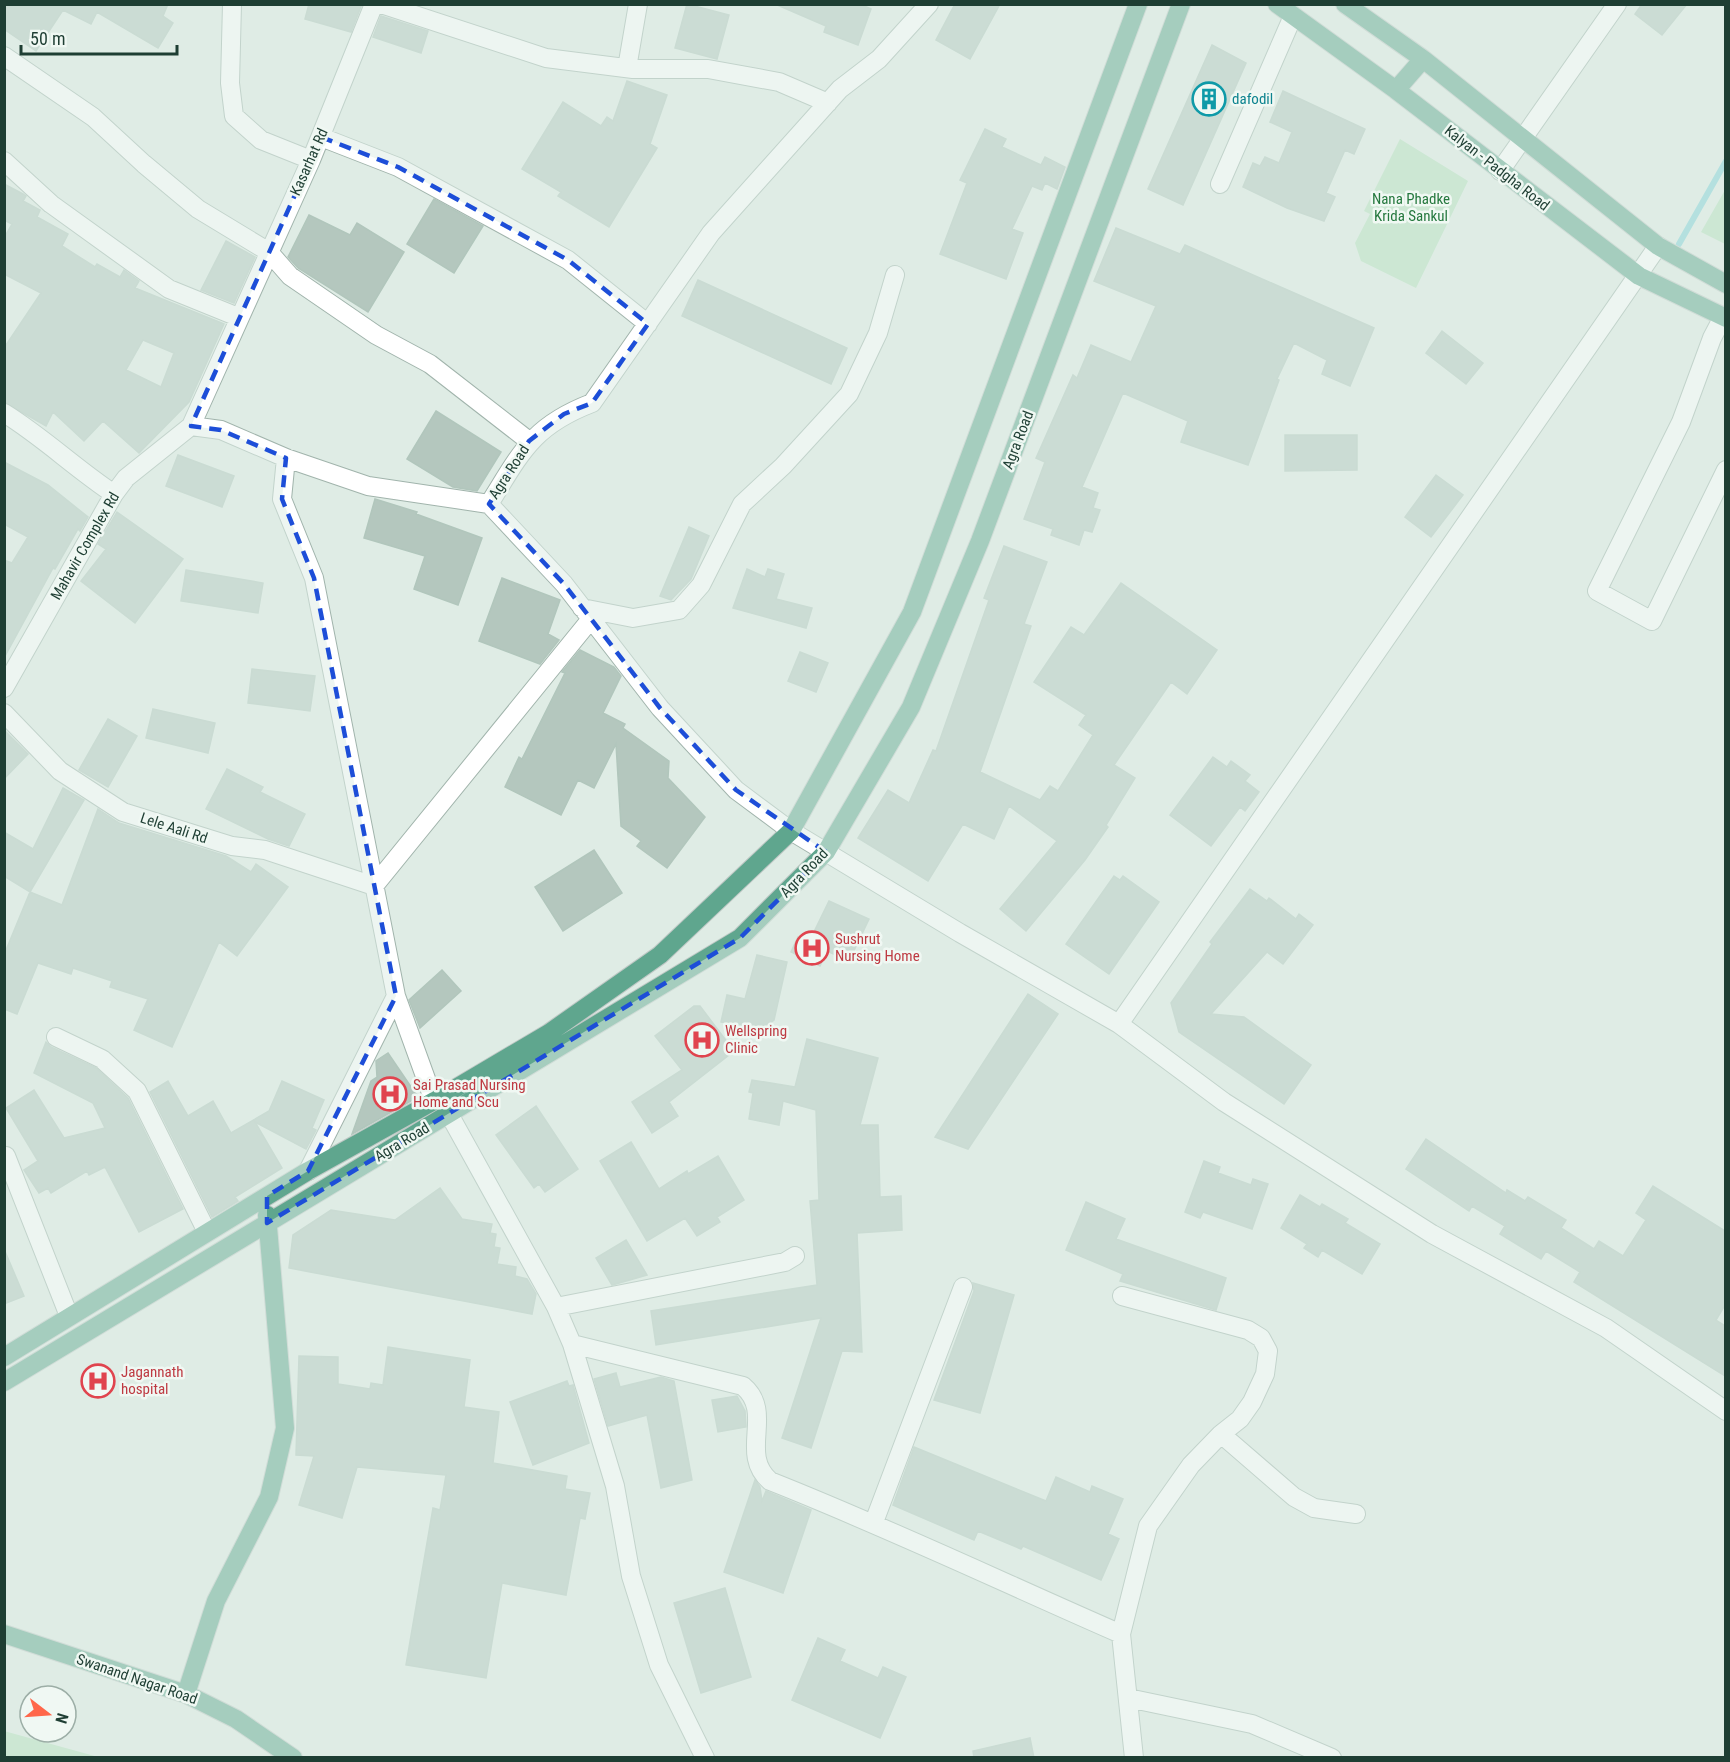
<svg xmlns="http://www.w3.org/2000/svg" width="1730" height="1762" font-family="'Roboto Condensed',sans-serif">
  <rect width="100%" height="100%" fill="#dfece5"/>
  <path fill="#b6e0bd" d="M1400,139L1468,181L1416,288L1361,261L1355,243L1370,214L1364,211Z
    M1725,190V244L1701,232Z
    M4,1731L91,1755L98,1757H5Z"/>
  <g fill="none" stroke-linecap="round" stroke-linejoin="round">
    <path stroke="#81d1d7" stroke-width="6" d="M1679,244L1726,161"/>
  </g>
  <path fill="#b4c7be" stroke="#b1c6bc" stroke-width="1.5" fill-rule="evenodd" d="M4,4H168L163,16L173,23L158,48L97,12L91,24L63,10L36,51L4,29Z
    M309,4H362L351,32L305,19Z
    M687,4L729,15L717,59L675,48Z
    M775,4H860L871,9L858,45L824,32L826,26Z
    M955,4H1000L970,59L936,40Z
    M1642,4H1687L1662,35L1635,14Z
    M381,16L428,31L421,53L373,37Z
    M1212,45L1246,63L1183,205L1148,189Z
    M627,81L667,95L650,144L657,148L609,227L558,196L561,192L522,169L563,102L601,126L607,117L613,121Z
    M1283,91L1365,129L1354,154L1345,150L1326,193L1335,197L1324,221L1287,208L1243,187L1253,163L1260,166L1265,157L1279,163L1292,132L1270,122Z
    M985,129L1006,139L1002,147L1041,165L1045,157L1065,167L1057,189L1045,183L1042,190L1032,186L1012,229L1023,233L1006,279L940,254L967,183L960,180Z
    M4,184L23,194L26,196L23,201L40,210L37,217L68,234L62,246L95,267L97,264L120,277L124,270L139,281L135,288L224,324L189,402L139,453L103,421L84,441L53,412L46,426L4,402V348L41,293L4,274V238L12,224L4,220ZM143,340L174,353L161,387L126,370Z
    M434,199L483,226L454,273L407,244Z
    M309,215L350,235L357,223L404,252L368,312L298,268L288,257Z
    M1116,228L1180,254L1185,245L1374,328L1350,386L1322,374L1327,360L1294,343L1277,379L1279,380L1248,465L1181,442L1188,421L1123,393L1082,487L1098,493L1093,508L1100,510L1092,532L1084,530L1079,545L1051,535L1053,529L1024,519L1045,462L1036,458L1073,375L1077,378L1091,345L1131,362L1156,306L1094,281Z
    M226,241L255,257L234,303L201,290Z
    M698,280L847,348L831,384L682,316Z
    M1442,331L1483,363L1466,384L1426,353Z
    M436,411L501,452L477,491L453,487L407,459Z
    M1285,435H1357V470L1285,471Z
    M178,455L234,476L222,507L166,486Z
    M4,462L48,485L88,517L80,531L78,529L55,569L53,568L4,658V560L12,563L28,537L4,524Z
    M1436,475L1463,495L1431,537L1405,517Z
    M375,499L417,512L416,514L482,538L458,605L414,589L425,556L364,538Z
    M117,512L183,559L135,623L81,581L106,549L98,544Z
    M689,527L709,536L691,579L671,600L660,596Z
    M1004,546L1047,562L1024,624L1031,626L980,772L1040,800L1050,786L1058,791L1093,735L1079,725L1086,715L1034,682L1071,627L1084,635L1121,583L1217,650L1187,694L1171,682L1114,765L1135,778L1106,825L1108,827L1085,860L1026,931L1000,909L1057,841L1009,806L994,839L963,824L928,881L858,838L888,790L909,803L933,750L936,751L989,600L984,598Z
    M747,569L765,577L768,569L784,574L776,599L812,608L806,628L733,608Z
    M186,570L263,583L258,613L181,601Z
    M502,578L560,600L548,634L559,640L540,664L479,641Z
    M580,650L614,667L621,676L603,713L625,724L623,728L669,761L668,778L705,817L667,868L637,846L641,841L621,826L616,744L594,788L578,780L561,815L505,787L519,757L522,759L565,673L562,672Z
    M800,652L828,663L816,692L788,681Z
    M252,669L315,676L310,711L248,703Z
    M153,709L215,723L208,753L146,738Z
    M108,719L137,736L108,787L79,770Z
    M4,730L28,754L4,779Z
    M1213,757L1227,767L1231,761L1250,775L1245,781L1259,792L1245,811L1240,807L1211,846L1170,815Z
    M227,769L263,787L260,792L305,814L289,846L268,839L206,809Z
    M63,788L84,800L30,892L4,876V832L33,849Z
    M98,809L119,823L226,856L251,872L256,864L288,887L237,956L219,942L172,1047L134,1030L148,999L110,987L112,981L73,968L71,974L38,963L17,1014L4,1009V955L30,892L62,905Z
    M594,850L622,893L563,931L535,887Z
    M1114,876L1120,880L1123,876L1159,902L1109,974L1066,944Z
    M1250,889L1267,901L1269,898L1296,919L1299,914L1313,925L1283,964L1267,952L1211,1014L1244,1017L1311,1065L1284,1104L1179,1032L1171,1003L1212,944L1210,942Z
    M829,901L869,919L849,961L827,951L820,966L791,952L798,937L809,942Z
    M757,955L787,962L774,1020L760,1031L721,1022L727,995L745,999Z
    M442,970L461,991L420,1028L409,1000Z
    M1028,994L1058,1014L968,1149L935,1137Z
    M694,1006H700L734,1051L669,1102L678,1116L652,1133L632,1102L682,1070L655,1036Z
    M807,1039L878,1058L860,1125H878L880,1197L901,1196L902,1230L857,1233L862,1352L842,1351L811,1448L782,1438L821,1318L656,1345L651,1311L817,1285L810,1201L819,1200L816,1110L783,1101L779,1125L749,1119L753,1093L749,1092L752,1080L795,1087Z
    M46,1042L51,1047L96,1068L128,1098L183,1209L139,1232L105,1167L89,1175L87,1171L51,1193L48,1188L39,1193L24,1170L38,1161L6,1108L34,1090L64,1138L105,1128L93,1103L34,1073Z
    M388,1053L418,1097L352,1134L371,1081L377,1077L376,1061Z
    M168,1081L188,1116L213,1101L231,1133L269,1111L282,1081L324,1100L312,1128L316,1130L306,1149L255,1122L282,1168L235,1197L238,1201L212,1217L150,1092Z
    M536,1106L578,1169L545,1192L539,1184L534,1188L496,1135Z
    M1426,1139L1506,1193L1507,1190L1525,1201L1528,1197L1566,1220L1561,1228L1594,1249L1599,1241L1623,1256L1646,1220L1636,1213L1653,1186L1725,1231V1305L1716,1320L1725,1326V1376L1574,1282L1580,1272L1546,1251L1541,1259L1500,1234L1505,1226L1472,1206L1469,1211L1406,1169Z
    M631,1142L659,1189L687,1171L688,1174L718,1156L744,1200L717,1217L720,1222L697,1236L685,1218L647,1241L600,1161Z
    M1204,1161L1220,1167L1218,1173L1251,1185L1253,1179L1268,1184L1252,1229L1203,1212L1200,1218L1185,1212Z
    M440,1188L462,1219L492,1224L490,1233L496,1234L494,1247L500,1248L497,1264L516,1267L515,1276L527,1279L536,1294L532,1314L289,1268L293,1235L331,1210L395,1220Z
    M1300,1195L1320,1207L1322,1204L1348,1219L1345,1223L1380,1244L1362,1274L1322,1250L1318,1257L1304,1248L1307,1244L1281,1228Z
    M1086,1202L1125,1219L1116,1239L1226,1278L1216,1310L1120,1281L1123,1274L1066,1250Z
    M626,1240L647,1275L612,1285L596,1258Z
    M4,1249L24,1296L4,1304Z
    M973,1283L1014,1295L980,1413L934,1400L974,1291Z
    M388,1347L470,1360L464,1407L499,1412L493,1463L567,1476L565,1489L590,1493L585,1519L580,1518L566,1595L502,1583L486,1678L406,1665L433,1508L440,1510L446,1475L357,1467L342,1518L299,1505L314,1456L296,1455L299,1356L338,1357V1384L370,1389L371,1383L383,1385Z
    M616,1373L620,1387L661,1377L674,1381L692,1480L661,1488L647,1415L608,1426L594,1379Z
    M567,1381L569,1386L573,1385L589,1443L533,1465L510,1402Z
    M737,1396L745,1411L746,1427L718,1432L712,1400Z
    M914,1447L1046,1501L1056,1477L1090,1492L1092,1486L1123,1499L1108,1534L1119,1539L1101,1580L1023,1546L1021,1549L978,1531L974,1540L893,1505Z
    M755,1480L760,1487L762,1501L766,1491L811,1510L783,1593L724,1572Z
    M725,1588L751,1677L701,1693L674,1603Z
    M818,1638L845,1650L840,1661L878,1678L883,1667L906,1677L880,1738L792,1700Z
    M1030,1738L1034,1758H974L973,1751Z"/>
  <g fill="none" stroke-linecap="round" stroke-linejoin="round">
    <g stroke="#a1b4ac" stroke-width="20">
      <path id="minor" d="M232,4L230,83L234,116L261,140L311,160
        M381,4L546,58L633,69H708L779,82L828,103
        M4,56L93,117L144,164L198,209L269,252L290,276L376,335L430,364L529,441
        M627,68L638,4
        M321,137L398,167L568,260L648,324
        M4,161L51,204L169,289L238,317
        M1500,171L1617,4
        M1220,184L1293,16
        M1723,317L1712,338L1681,422L1597,591L1652,621L1726,470
        M4,413C43,437 76,469 114,494
        M191,426L221,430L286,458L368,486L489,504
        M286,458L282,499L314,578L396,996L434,1101
        M489,504L564,584L660,708L736,790L791,831L960,933L1119,1024L1224,1102L1432,1234L1606,1328L1726,1411
        M489,504C521,453 532,426 592,403L711,233L840,89L879,59L929,4
        M582,608L633,618L679,610L701,585L742,504L783,466L849,394L878,333L895,275
        M4,688L114,494L126,478L191,426L311,160L374,4
        M4,713L60,771L123,812L232,846L265,850L374,886L591,619
        M1119,1024L1658,246
        M56,1037L102,1059L137,1091L207,1232
        M449,1114L556,1307L572,1344L615,1486L631,1576L659,1665L705,1758
        M6,1156L69,1316
        M308,1171L396,996
        M1122,1296L1248,1330L1261,1338L1268,1351L1265,1374L1252,1402L1240,1419L1221,1434L1191,1465L1148,1526L1121,1634L1134,1758
        M556,1307L785,1262L795,1256
        M572,1344L743,1386C775,1413 738,1453 770,1481C889,1528 1004,1583 1121,1634
        M1221,1434L1294,1497L1314,1508L1356,1514
        M874,1522L963,1287
        M1128,1698L1252,1724L1332,1758"/>
    </g>
    <g stroke="#c0c9c6" stroke-width="20">
      <path id="major" d="M1277,4L1396,90L1639,276L1726,318
        M1345,4L1423,59L1658,246L1726,284
        M1396,90L1423,59
        M4,1357L308,1171L434,1101L549,1033L660,955L791,831L912,612L1138,4
        M4,1382L740,938L826,852L911,707L980,541L1181,4
        M4,1634L186,1694L236,1719L293,1758
        M186,1694L216,1601L269,1497L285,1428L267,1215"/>
    </g>
    <use href="#minor" stroke="#fff" stroke-width="18"/>
    <use href="#major" stroke="#5fa68e" stroke-width="18"/>
  </g>
  <path d="M0 0H1730V1762H0ZM321,137L398,167L568,260L648,324L592,403L564,414L529,441L489,504L564,584L660,708L736,790L826,852L740,938L267,1223V1196L308,1171L396,996L314,578L282,499L286,458L221,430L191,426Z" fill="#dfece5" fill-opacity=".55" fill-rule="evenodd"/>
  <path fill="none" stroke="#1d4ed8" stroke-width="4.5" stroke-dasharray="12 8" stroke-linejoin="round" d="M321,137L398,167L568,260L648,324L592,403L564,414L529,441L489,504L564,584L660,708L736,790L826,852L740,938L267,1223V1196L308,1171L396,996L314,578L282,499L286,458L221,430L191,426Z"/>
  <defs>
    <g id="building-ring" transform="scale(1.725)"><circle r="9.5" fill="#f0f8f3" stroke="#0f9aa8" stroke-width="1.5"/><path d="M-4-6H4V6H1V3H-1V6H-4ZM-2.5-4.3h1.7v1.8h-1.7ZM.8-4.3h1.7v1.8H.8ZM-2.5-1h1.7V.8h-1.7ZM.8-1h1.7V.8H.8Z" fill="#0f9aa8"/></g>
    <g id="hospital-ring" transform="scale(1.725)"><circle r="9.5" fill="#f0f8f3" stroke="#e0444e" stroke-width="1.5"/><path d="M-5-5h3v3.5h4V-5h3V5h-3V1.5h-4V5h-3Z" fill="#e0444e"/></g>
  </defs>
  <g fill-rule="evenodd">
    <use href="#building-ring" x="1209" y="99"/>
    <use href="#hospital-ring" x="812" y="948"/>
    <use href="#hospital-ring" x="702" y="1040"/>
    <use href="#hospital-ring" x="390" y="1094"/>
    <use href="#hospital-ring" x="98" y="1381"/>
  </g>
  <g text-anchor="middle" dominant-baseline="central" stroke-width="5" stroke-linejoin="round" paint-order="stroke">
    <g font-size="15" fill="#0d838f" stroke="#f0f8f3" text-anchor="start">
      <text x="1232" y="99">dafodil</text>
    </g>
    <g font-size="15" fill="#1e3e33" stroke="#f0f8f3">
      <text transform="translate(309 162) rotate(-66)">Kasarhat Rd</text>
      <text transform="translate(1497 168) rotate(38)">Kalyan - Padgha Road</text>
      <text transform="translate(1018 440) rotate(-69)">Agra Road</text>
      <text transform="translate(509 472) rotate(-57)">Agra Road</text>
      <text transform="translate(85 546) rotate(-60)">Mahavir Complex Rd</text>
      <text transform="translate(174 828) rotate(18)">Lele Aali Rd</text>
      <text transform="translate(804 873) rotate(-46)">Agra Road</text>
      <text transform="translate(402 1142) rotate(-31)">Agra Road</text>
      <text transform="translate(137 1679) rotate(19)">Swanand Nagar Road</text>
    </g>
    <g font-size="15" fill="#25783e" stroke="#f0f8f3">
      <text x="1411" y="199">Nana Phadke<tspan x="1411" dy="17">Krida Sankul</tspan></text>
    </g>
    <g font-size="15" fill="#be3a42" stroke="#f0f8f3" text-anchor="start">
      <text x="835" y="939">Sushrut<tspan x="835" dy="17">Nursing Home</tspan></text>
      <text x="725" y="1031">Wellspring<tspan x="725" dy="17">Clinic</tspan></text>
      <text x="413" y="1085">Sai Prasad Nursing<tspan x="413" dy="17">Home and Scu</tspan></text>
      <text x="121" y="1372">Jagannath<tspan x="121" dy="17">hospital</tspan></text>
    </g>
  </g>
  <rect width="1730" height="1762" fill="none" stroke="#1e3e33" stroke-width="12"/>
  <g transform="translate(48 1714) rotate(107)"><circle r="28" fill="#f0f8f3" stroke="#9caea6" stroke-width="1.5"/>
  <path d="M0-4.5L10 22L0 15L-10 22Z" fill="#ff674a"/>
  <text y="-9" font-size="16" font-weight="bold" text-anchor="middle" fill="#1e3e33">N</text>
  </g>
  <path d="M21 45v9h156v-9" fill="none" stroke="#1e3e33" stroke-width="3"/>
  <text x="30" y="45" font-size="18" fill="#1e3e33" stroke="#f0f8f3" stroke-width="4.5" paint-order="stroke">50 m</text>
</svg>
